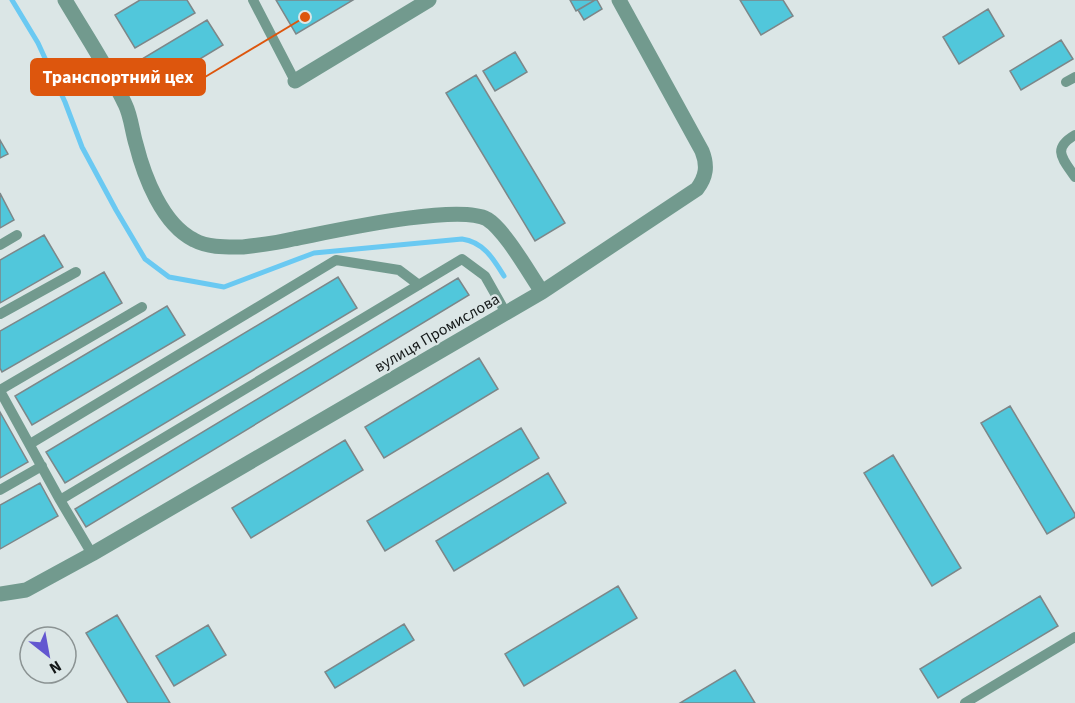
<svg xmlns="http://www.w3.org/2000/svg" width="1075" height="703" font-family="'Source Sans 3',sans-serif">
  <rect width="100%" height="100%" fill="#dbe6e6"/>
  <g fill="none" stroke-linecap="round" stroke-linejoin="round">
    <path stroke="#6ac9f2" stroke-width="5" d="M12,0L38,43L65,102L82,147L116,210L145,259L169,277L224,287L314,253L462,239C484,242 494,260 504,276"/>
  </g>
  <path fill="#51c7db" stroke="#7d8789" stroke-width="1.5" d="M140,0H187L195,13L135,48L115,15Z
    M276,0H353L296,34Z
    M570,0H595L576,11Z
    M595,0H597L602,9L584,20L578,10Z
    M740,0H783L793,16L761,35Z
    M988,9L1004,36L959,64L943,37Z
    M207,20L223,45L157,85L142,59Z
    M1061,40L1073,59L1021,90L1010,71Z
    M515,52L527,72L495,91L483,71Z
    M476,75L565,223L535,241L446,93Z
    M0,140L8,154L0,158Z
    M0,193L14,220L0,228Z
    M44,235L63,267L0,303V260Z
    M104,272L122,303L2,372L0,368V331Z
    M338,277L357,308L65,483L46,452Z
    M458,278L469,295L86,527L75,509Z
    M167,306L185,335L32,425L15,396Z
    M479,358L498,389L384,458L365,427Z
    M1010,406L1075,514V517L1047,534L981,423Z
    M0,412L28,462L0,478Z
    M521,428L539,458L385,551L367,521Z
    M345,440L363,470L251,538L232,508Z
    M893,455L961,568L932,586L864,473Z
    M548,473L566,503L454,571L436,541Z
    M40,483L58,516L0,549V505Z
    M618,586L637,618L524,686L505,654Z
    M1040,596L1058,626L938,698L920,669Z
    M117,615L170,703H128L86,633Z
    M404,624L414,640L335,688L325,672Z
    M208,625L226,655L174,686L156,656Z
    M735,670L755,703H680Z"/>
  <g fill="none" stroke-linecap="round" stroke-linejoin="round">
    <path stroke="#729a8e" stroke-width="10" d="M253,0L295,81
      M1066,82L1075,77
      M1075,135C1051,149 1063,159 1075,177
      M0,245L17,235
      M0,314L76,272
      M0,390L142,307
      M0,391L60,500L92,554
      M30,444L336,260L399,270L419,285
      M0,490L42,466
      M60,500L462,259L485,276L506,313
      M965,703L1075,637"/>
    <path stroke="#729a8e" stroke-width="15" d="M65,0C85,34 108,68 125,104C131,116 132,131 136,144C144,176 162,224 194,240C209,248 227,247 243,247C260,245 277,243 293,239C330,232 457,203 487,219C505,230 529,273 542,292
      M295,81L429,0
      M0,594L26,590L92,554L542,292L697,189C706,177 708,166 702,151L619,0"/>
  </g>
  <g text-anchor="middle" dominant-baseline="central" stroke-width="4.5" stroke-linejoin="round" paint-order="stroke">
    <g font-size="16" fill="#131717" stroke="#dbe6e6">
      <text transform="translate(437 333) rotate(-30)">вулиця Промислова</text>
    </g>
  </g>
  <path fill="none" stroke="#dd560d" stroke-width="2" d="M305 17L205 77"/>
  <circle fill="#dd560d" stroke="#dbe6e6" stroke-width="2" cx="305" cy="17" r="6"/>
  <rect fill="#dd560d" stroke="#dd560d" stroke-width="2" x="31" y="59" width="174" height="36" rx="6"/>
  <g font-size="18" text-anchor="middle" font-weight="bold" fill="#fff">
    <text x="118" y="83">Транспортний цех</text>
  </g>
  <g transform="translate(48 655) rotate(149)"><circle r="28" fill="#dbe6e6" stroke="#8b9393" stroke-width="1.5"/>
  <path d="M0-4.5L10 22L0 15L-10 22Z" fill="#6357d0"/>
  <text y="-9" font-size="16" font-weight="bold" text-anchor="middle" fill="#131717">N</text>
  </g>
</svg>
